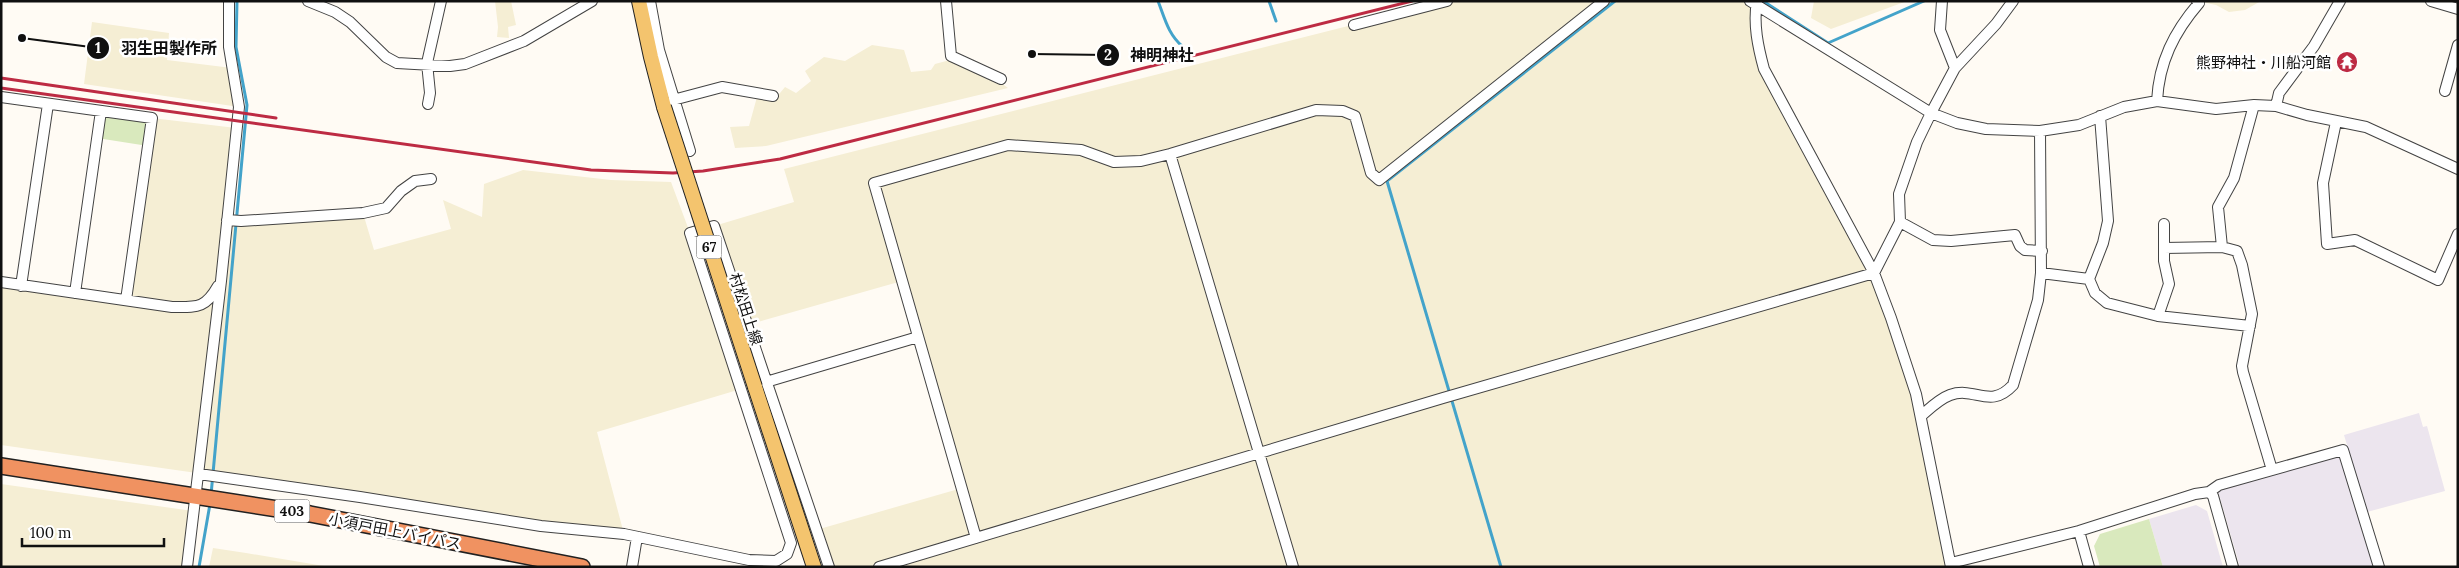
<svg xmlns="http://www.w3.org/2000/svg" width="2459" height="568" font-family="Lora,'Noto Sans JP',serif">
  <rect width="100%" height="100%" fill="#fffbf4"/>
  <path fill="#ece5ee" d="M2419,413L2423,427L2427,426L2445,491L2367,512L2344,435Z
    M2341,454L2375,567H2240L2218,491Z
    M2196,505L2207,511L2223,567H2163L2149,519Z"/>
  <path fill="#f5eed4" d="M495,1H511L516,25L508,27L509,38L497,37L498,27Z
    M1447,1H1750L1757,5L1758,46L1874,273L1916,394L1951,567H829L816,530L962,488L902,281L747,325L714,226L794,202L784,169Z
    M1814,1H1907L1831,29L1811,18Z
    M2197,1H2261L2245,10L2229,12L2216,5Z
    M92,22L169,33L167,60L232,68L239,107L84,84Z
    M872,45L904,50L911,72L931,70L935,64L950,60L997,80L1008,88L766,146L735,148L730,127L749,126L757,97L775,99L785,87L796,93L811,81L805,71L824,57L845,61Z
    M152,118L236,128L227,220L363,213L374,250L451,229L443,200L482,217L484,184L523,170L611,180L671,182L690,233L741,389L597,432L624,534L1,445V282L126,300Z
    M1,484L193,511L187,567H1Z
    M213,548L246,553L330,567H209Z"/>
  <path fill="#d9e9bd" d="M101,111L152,118L148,146L97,138Z
    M2149,519L2163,567H2100L2094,546L2100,534Z"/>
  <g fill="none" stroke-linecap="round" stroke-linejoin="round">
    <path stroke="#43a3ca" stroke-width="3" d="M1158,1C1165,19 1168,34 1183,47
      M1269,1L1276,21
      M1763,1L1828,43L1924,1
      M211,495L247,105L236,47L237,1
      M199,567L210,504
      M1501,567L1387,181L1615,1"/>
    <g stroke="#434343" stroke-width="12">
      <path id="minor" d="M308,1L335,12L350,22L386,57L397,63L450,66L465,64L524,41L592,1
        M650,1L659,50L690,151
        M946,1L951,56L1001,79
        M1750,1L1931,113L1957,123L1986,129L2040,131L2079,125L2124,107L2157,101L2216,109L2254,105L2276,106L2307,115L2366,127L2458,169
        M1757,1C1753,24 1758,47 1764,69L1874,273L1891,318L1916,394L1951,567
        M1942,1L1940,30L1955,68
        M2431,1L2458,9
        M1354,25L1447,1
        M2445,91L2458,45
        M1,97L152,118L126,300
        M673,100L722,87L773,96
        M2157,101C2159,62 2174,32 2199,3L2197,1
        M428,104L430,93L427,63L441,1
        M2254,105L2234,178L2218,207L2222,247L2237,251L2242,265L2252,314L2242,366L2243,372L2272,470
        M2276,106L2279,93L2314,46L2340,1
        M2100,116L2108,221L2103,243L2089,279L2095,293L2107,303L2158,316L2250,326
        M2336,122L2323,183L2327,244L2355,240L2438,280L2458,234
        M1170,154L1293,567
        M227,220L241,221L363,213L386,208L401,191L415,181L431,179
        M1900,222L1933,240L1951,241L2015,235L2020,246L2025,250L2042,251
        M2164,248L2222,247
        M2041,273L2089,279
        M1,282L172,307C197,307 205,309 218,286
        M21,286L48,104
        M75,293L101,111
        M2158,316L2169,284L2164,261V224
        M766,382L918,337
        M1921,416C1929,409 1939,399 1950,395C1975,386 1990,410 2013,385L2038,300L2041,273L2040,131
        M199,474L360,497L541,526L624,534L749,560L776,561L787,554L791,543L690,233L714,226L829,567
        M2209,492L2213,496L2233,567
        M2079,531L2089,567
        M976,538L874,183L1008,145L1081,150L1114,162L1141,161L1170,154L1316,110L1343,111L1355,116L1371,173L1379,180L1604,1
        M1951,563L2079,531L2195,494L2209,492L2219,485L2343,450L2379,567
        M187,567L221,281L239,107L229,47V1
        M632,567L637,537
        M879,567L1443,398L1874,273L1900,222L1899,194L1917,142L1931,113L1955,68L1996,24L2013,1"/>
    </g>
    <g stroke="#212121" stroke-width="16">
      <path id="major" d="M639,1L651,57L664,107
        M755,387L814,567"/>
    </g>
    <g stroke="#212121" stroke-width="18">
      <path id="highway" d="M1,466L310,514L582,567"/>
    </g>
    <use href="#minor" stroke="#fff" stroke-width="10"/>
    <use href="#major" stroke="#f4c46e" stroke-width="14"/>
    <use href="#highway" stroke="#f09261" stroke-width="15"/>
    <path stroke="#bd2b43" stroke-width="3" d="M1,78L276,118
      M1,88L591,170L673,173L703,171L780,159L1412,1"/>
    <g stroke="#212121" stroke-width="16" stroke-linecap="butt">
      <path id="major-bridge" d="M664,107L755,387"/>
    </g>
    <use href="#major-bridge" stroke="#f4c46e" stroke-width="14"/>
  </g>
  <defs>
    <g id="temple-disc" transform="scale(1.125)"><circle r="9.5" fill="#bd2b43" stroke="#fff"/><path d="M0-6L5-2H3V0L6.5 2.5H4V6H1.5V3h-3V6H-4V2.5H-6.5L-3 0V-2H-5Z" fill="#fff"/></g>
  </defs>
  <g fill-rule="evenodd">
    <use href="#temple-disc" x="2347" y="62"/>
  </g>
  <g text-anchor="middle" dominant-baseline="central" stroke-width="5" stroke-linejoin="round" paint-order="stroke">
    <g fill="#fff" stroke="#585858" stroke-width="1">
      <rect x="696.5" y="235.5" width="25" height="23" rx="4"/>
      <rect x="274.5" y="499.5" width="35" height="23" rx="4"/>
    </g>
    <g font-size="14" font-weight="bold" fill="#101010">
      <text x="709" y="247">67</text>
      <text x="292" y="511">403</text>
    </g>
    <g font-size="15" fill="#101010" stroke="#fff" text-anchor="end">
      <text x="2331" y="62">熊野神社・川船河館</text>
    </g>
    <g font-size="15" fill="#101010" stroke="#fff">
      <text transform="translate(746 309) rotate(72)">村松田上線</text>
      <text transform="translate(395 531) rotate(11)">小須戸田上バイパス</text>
    </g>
  </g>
  <path fill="none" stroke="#101010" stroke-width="2" d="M22 38L98 48M1032 54L1108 55"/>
  <g fill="#101010" stroke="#fff" stroke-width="2">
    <circle cx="22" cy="38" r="5"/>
    <circle cx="1032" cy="54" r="5"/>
    <circle cx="98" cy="48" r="12"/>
    <circle cx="1108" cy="55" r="12"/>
  </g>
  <g font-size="15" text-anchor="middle" font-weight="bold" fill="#fff">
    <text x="98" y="53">1</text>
    <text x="1108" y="60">2</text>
  </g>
  <g font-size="16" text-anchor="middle" font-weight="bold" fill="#101010" stroke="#fff" stroke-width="5" stroke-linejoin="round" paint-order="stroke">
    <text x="169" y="54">羽生田製作所</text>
    <text x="1162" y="61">神明神社</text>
  </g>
  <rect width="2459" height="568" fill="none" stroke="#101010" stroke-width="5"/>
  <path d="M22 538v8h142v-8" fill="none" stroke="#101010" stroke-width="2.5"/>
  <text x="30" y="538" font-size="15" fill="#101010" stroke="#ffffff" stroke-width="4" paint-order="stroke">100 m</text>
</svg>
